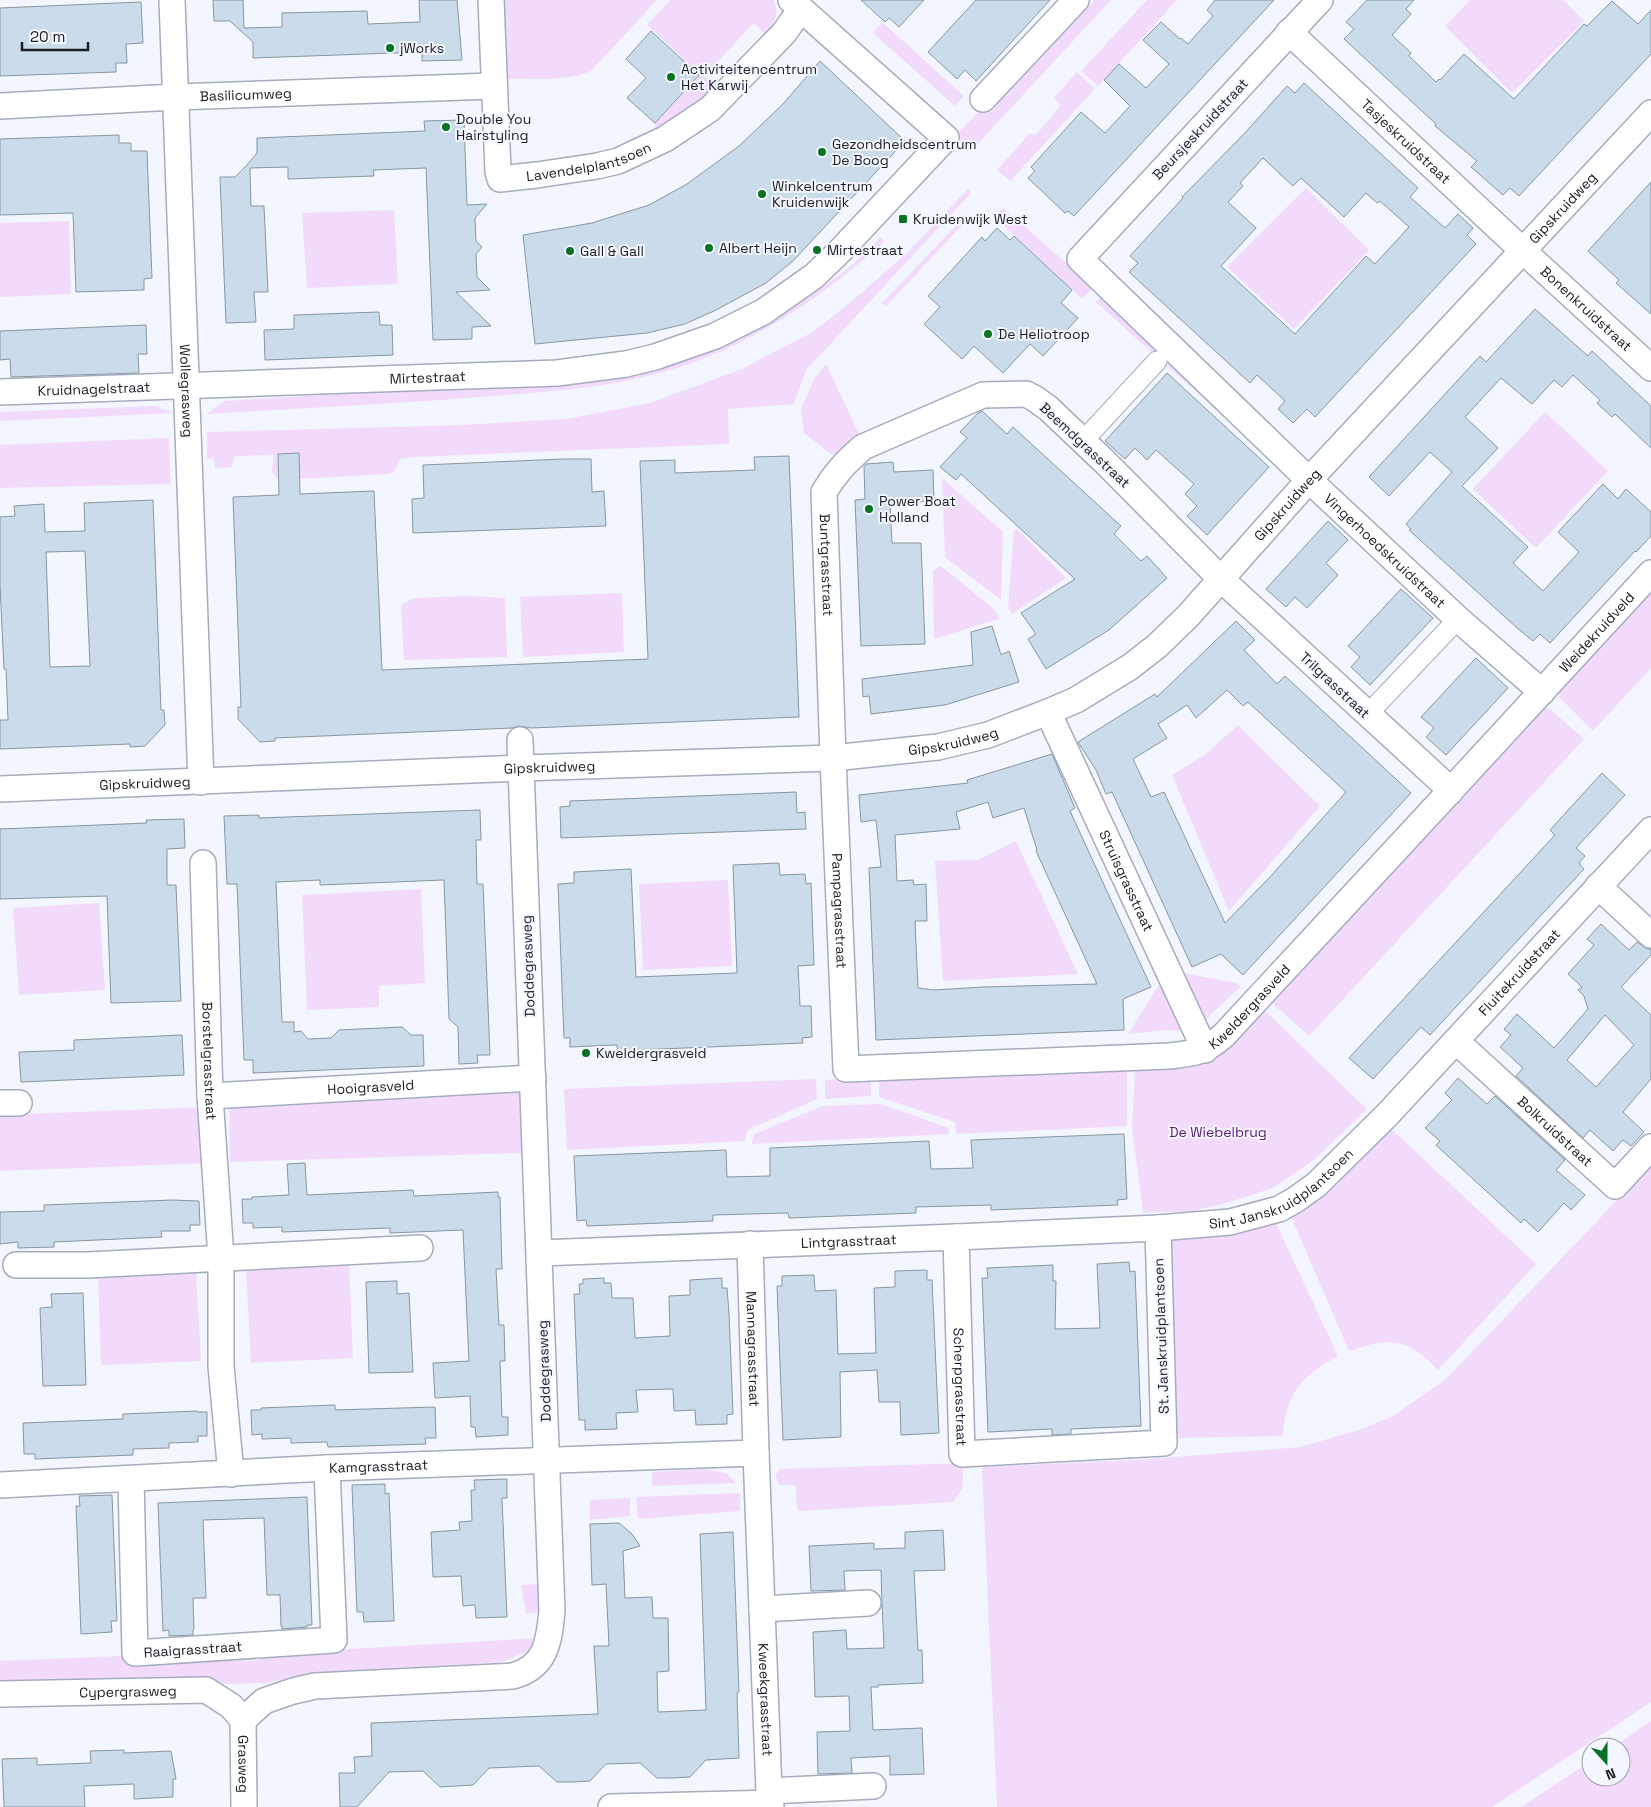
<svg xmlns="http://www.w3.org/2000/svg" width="1651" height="1807" font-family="'Space Grotesk',sans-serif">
  <rect width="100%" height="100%" fill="#f3f6fe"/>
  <path fill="#f2dafd" d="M503,0H657L591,71C566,82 534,78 506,79Z
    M670,0H773C781,14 774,23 765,34L754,23L704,76L716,89L663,132L654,125L700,74L647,25Z
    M1094,0H1111L972,150L955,135L984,107L991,111Z
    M1147,0H1177L1098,86L1081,71Z
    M1470,0H1563L1584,21L1512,93L1445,26Z
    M882,22L964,96L955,106L873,33Z
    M1077,72L1095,89L1010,181L997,170L1030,133L1035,136L1061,105L1054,98Z
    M1306,188L1369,250L1294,329L1227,267Z
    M968,189L971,193L806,370L794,404L728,409L729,444L414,457L401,459L394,472L388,474L297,479L284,481L275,477L272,471L274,455L235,456L231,467L215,468L214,458L207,459V432L462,425L566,419L650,403L742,369L811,333L851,302L907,253Z
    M1003,208L1094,287L1082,299L993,216Z
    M394,210L398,284L307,288L302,213Z
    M967,214L970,217L886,306L882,303Z
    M69,221L71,294L0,297V223Z
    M880,237L885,241C825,295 757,342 680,367C619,387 557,391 494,396C398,404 302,408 207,414L225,401L589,378L775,316C813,295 852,270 880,237Z
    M1103,295L1275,463L1096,302Z
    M826,364L860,436L838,454H831L804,433L801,409L814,379Z
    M155,406L173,413L0,421V412Z
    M1545,412L1608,471L1536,548L1473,489Z
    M169,438L171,484L0,488V445Z
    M942,478L1003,532L1001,600L945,557Z
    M1017,529L1066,578L1012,614L1008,607L1014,530Z
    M941,566L995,610L999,619L934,639L933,570Z
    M1651,589V668L1593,731L1559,697L1561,687Z
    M622,593L624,652L523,657L520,597Z
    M469,596L505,598L507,657L404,660L401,605L414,598Z
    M1541,707L1550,709L1584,739L1309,1036L1271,1002Z
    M1238,725L1320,806L1229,911L1172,775L1206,754Z
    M1016,841L1078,974L943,981L935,861L978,860Z
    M728,880L732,966L643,970L639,884Z
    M421,889L425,983L379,986V1007L307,1010L302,895Z
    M99,903L105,990L19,995L13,908Z
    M1183,973L1237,983L1243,989L1240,987L1204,1021Z
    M1163,984L1181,1024L1180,1031L1164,1030L1128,1034L1158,986Z
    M1264,1010L1367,1109L1314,1160L1273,1188L1227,1203L1193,1211L1143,1213L1132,1128L1135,1066H1191L1216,1057Z
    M1127,1065V1126L956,1134L955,1122L879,1097V1077Z
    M871,1076V1096L825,1099V1080Z
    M816,1079L817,1099L748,1130L745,1141L567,1150L564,1089Z
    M519,1093L522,1153L230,1162L229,1103Z
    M881,1104L949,1128V1134L752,1144L754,1134L823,1106Z
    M207,1107L210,1163L0,1171V1115Z
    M1385,1123L1536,1264L1438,1370C1407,1337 1390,1337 1349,1351L1290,1214Z
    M1651,1163V1702L1492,1807H997L982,1467L1137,1460L1300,1447L1359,1430L1393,1416L1445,1380L1601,1217Z
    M1276,1223L1338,1356C1301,1376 1286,1393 1283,1436L1171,1438L1168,1237Z
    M349,1265L353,1358L251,1363L246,1269Z
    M196,1271L201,1361L101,1365L98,1275Z
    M964,1463L962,1489L953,1502L798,1511L795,1485H779L775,1476L780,1469Z
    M704,1469L726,1473L736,1483L652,1486V1472Z
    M740,1493V1511L638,1519L636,1497Z
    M630,1498V1516L590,1520V1500Z
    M540,1584L539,1612L526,1614L521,1585Z
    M538,1638V1641L530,1650L502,1662L325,1672L292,1677L267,1683L229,1684L124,1679L0,1685V1661L122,1656L166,1659L253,1661L297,1652Z
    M1651,1721V1807H1521L1591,1761V1777H1621V1747H1613Z"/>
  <path fill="#cadbe9" stroke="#8696a3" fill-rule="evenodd" d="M213,0H243L244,28L282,27V13L367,11L368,24L420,22L419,0H457L462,60L422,61V52L253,58V42L230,21H214Z
    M861,0H924L899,27L889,18L885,22Z
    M976,0H1050L976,81L965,70L957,79L928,52Z
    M1215,0H1274L1074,216L1068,211L1065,213L1028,178L1035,171L1031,167L1081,112L1105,133L1130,106L1104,80L1119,64L1146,88L1169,64L1143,40L1161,22L1180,39L1181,38L1188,44L1213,16L1207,10Z
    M1367,0H1414L1406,9L1411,14L1392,35L1411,53L1409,56L1436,82L1439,79L1440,80L1464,54L1514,99L1584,24L1587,26L1612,1L1638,24L1651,10V54L1519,196L1510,188L1503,195L1471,167L1477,161L1435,126L1436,124L1344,39L1354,29L1346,22Z
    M141,2L143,43L126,44L127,63H116V72L0,76V8Z
    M651,31L699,75L655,123L627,98L646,78L626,59Z
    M820,61L905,141L793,261L766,283L716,310L685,324L647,333L535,344L523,235L592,223L649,205L687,184L739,146L783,104Z
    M1304,83L1418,188L1410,197L1445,228L1458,214L1473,228L1467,235L1476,244L1315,417L1307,409L1293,423L1278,409L1285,401L1257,375L1250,383L1129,272L1138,263L1130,256L1183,198L1182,197L1244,134L1287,86L1295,93ZM1263,158L1293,186L1301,178L1344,217L1366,193L1377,203L1380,201L1409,227L1375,264L1366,256L1295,334L1221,266L1256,228L1228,202L1243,186L1240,183Z
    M464,120L467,205L487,204L475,218L476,241L482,247L476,254L477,277L490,290L456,292L491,326L472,327V339L433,340L426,168L373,170L374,176L288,179V167L250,168L251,206H264L268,292H254L256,322L226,323L220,177H235L247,165L257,153V138L425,131L424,121Z
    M119,135V143H131V151H147L152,278L144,279V290L76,292L73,213L0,215V139Z
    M1651,182V314L1616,283L1619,280L1588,251Z
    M997,228L1010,240L1014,236L1072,290L1061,303L1078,318L1043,356L1030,344L1003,373L974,346L962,359L924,324L940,307L928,296L982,237L985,241Z
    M1535,309L1588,356L1592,351L1651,406V448L1615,414L1612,417L1597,403L1600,400L1573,375L1562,387L1554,380L1532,404L1501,378L1465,417L1498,448L1462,486L1528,547L1513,563L1543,591L1579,552L1558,532L1603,484L1618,499L1626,489L1651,512V536L1636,552L1635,551L1550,643L1540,634L1533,641L1516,627L1409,530L1411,529L1406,524L1452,472L1430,452L1389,496L1369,477L1480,356L1486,362Z
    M379,312L380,325H392L393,355L265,360L264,330L294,329V315Z
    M146,325L147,354H138L139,373L11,377L10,359L0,360V331Z
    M1167,373L1269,467L1207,535L1187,516L1197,506L1185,494L1194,484L1156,450L1147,460L1135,448L1125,459L1105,441Z
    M982,411L1007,434L1013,427L1121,526L1114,534L1141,561L1147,556L1167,578L1109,630L1046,669L1028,639L1036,634L1021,613L1075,579L961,474L956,480L940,467L967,438L960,432L978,413Z
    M299,453L300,494L374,491L382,670L648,659L640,461L675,460V473L755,470L754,457L789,456L799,717L531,728L519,726L512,728L275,738V741L260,742L238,719V707H241L233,497L279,495L278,454Z
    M563,459H591L592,492L604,491L606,526L413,533L412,499L424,498L423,465Z
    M893,462L894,472L933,470L934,501L890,504L892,543H921L925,644L861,646L855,500L865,499L864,466L866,464Z
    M153,500L161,710H164L165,725L145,746L130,747V744L0,749V720H8L6,669H4L0,585V517L15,516L14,506L44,504L45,532L85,531L84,503ZM85,551L90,666L50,667L46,552Z
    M1328,521L1348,540L1326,563L1338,575L1307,608L1295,597L1286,607L1266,589Z
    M1401,589L1433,618L1370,685L1351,667L1360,657L1348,646Z
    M1236,621L1255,640L1244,650L1277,684L1285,676L1411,793L1243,975L1221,954L1192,967L1112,792L1106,794L1096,770L1078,742L1155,694L1157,697ZM1227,690L1243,706L1248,702L1346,792L1270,877L1225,923L1164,792L1151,797L1133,759L1167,738L1158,724L1187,705L1196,718Z
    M992,626L1001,655L1009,651L1019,682L945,705L871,714L869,696L863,697L862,679L973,665L971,632Z
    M1476,658L1508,688L1446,755L1426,737L1434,728L1421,717Z
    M1052,754L1075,808L1070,811L1151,987L1123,999L1124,1030L876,1040L869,868L881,867L876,820L861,822L859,795L968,783L967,780ZM988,802L993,818L1024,808L1037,850L1036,851L1097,984L983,987L934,990L918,988L915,921H927L926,884L914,885L913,880L897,881L895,835L960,829L956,812Z
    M1602,773L1625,795L1576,848L1585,856L1579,863L1584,869L1430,1035L1421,1027L1373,1079L1349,1058L1555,835L1550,830Z
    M796,792L797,813L805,812L806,829L561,838L560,807L570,806V801Z
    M480,810L481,840H476L477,884H483L490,1055H477L478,1063L459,1064L458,1027L449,1019L444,880L320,885V880L276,882L282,1022H294V1032L301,1031L308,1039L331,1038L339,1030L402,1027L411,1035H423L424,1066L253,1073V1060H244L237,884H227L224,816L259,815V818Z
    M184,819L185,848L167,849V885H176L181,1001L111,1003L107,896L0,899V829L147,823L146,820Z
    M779,863L780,875L805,874L806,884L811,883L814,965L798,966L800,1006H811L812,1037L802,1038L803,1043L638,1050L639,1056L618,1057L617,1045L570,1047V1038H564L558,884L574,883V872L631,869L636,977L737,973L733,865Z
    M1601,924L1629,950L1637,942L1647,949H1651V955L1621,987L1651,1015V1079L1623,1112L1644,1132L1631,1146L1623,1140L1613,1151L1590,1130L1583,1138L1516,1076L1523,1068L1500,1047L1511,1035L1504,1029L1517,1014L1554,1048L1588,1009L1584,996L1578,990L1582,987L1568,974L1594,945L1587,939ZM1605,1015L1634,1045L1596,1087L1567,1060Z
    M182,1035L184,1075L21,1082L19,1052L74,1050V1040Z
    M1458,1078L1487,1104L1495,1096L1565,1160L1556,1170L1585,1195L1571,1210L1564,1203L1538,1232L1524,1219L1521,1223L1436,1145L1440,1141L1425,1128L1452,1100L1445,1093Z
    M1124,1134L1127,1199L1117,1200L1118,1205L991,1210V1205L916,1207V1213L789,1218L788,1213L713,1215V1221L587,1226L586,1220L577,1221L574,1156L726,1150L727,1177L770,1176V1148L929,1141L931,1169L973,1168L971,1140Z
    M305,1163L307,1195L413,1190L414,1196L498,1192V1197H500L502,1269H496L499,1325H504L505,1361H500L502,1417H508V1435L476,1437L475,1427H471L470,1396L435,1398L433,1363L469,1361L463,1230L390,1233V1228L282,1232V1227L253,1228V1223H243L242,1199H252V1197L289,1195L287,1164Z
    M172,1200L199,1201L200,1225H190V1231H161L162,1237L54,1242V1247L18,1248V1242L0,1244V1212L44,1211V1205Z
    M1129,1262L1130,1272L1135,1271L1141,1426L1071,1429V1434L1052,1435V1429L988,1432L982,1278H988L987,1268L1053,1265V1281H1056L1055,1329L1100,1328L1097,1264Z
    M927,1270V1280H932L939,1433L901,1435L900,1402H879L877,1370L840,1372L841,1437L783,1440L777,1286H782V1276L814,1275L815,1291L836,1290L838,1354L876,1353L874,1288L895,1287V1271Z
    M604,1278V1283H611L612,1298H633L635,1338L670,1336L669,1296L690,1295V1280L722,1278V1288H727L729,1313L733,1414L727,1415V1424L696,1425L695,1410L674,1411L673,1389L636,1390L638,1412L616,1413L617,1429L585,1430V1420H579L574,1294H580L579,1284H583V1279Z
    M397,1281V1294L409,1293L413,1372L369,1373L366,1282Z
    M83,1293L86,1385L43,1386L40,1308L52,1307L51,1294Z
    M335,1405V1410L435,1407L436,1438H425L426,1444L328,1447L327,1442L291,1443V1438L262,1439V1434L252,1435L251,1410H261V1408Z
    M197,1411V1412H207V1436H198V1442L169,1443V1448L133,1449V1455L35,1459V1454H24L23,1423L123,1419V1414Z
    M507,1479V1498H502L507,1617L476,1618L475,1605L463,1606L461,1576L433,1577L431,1532L460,1530L459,1522L472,1521L471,1490H475L474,1480Z
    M385,1484V1494L389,1493L394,1621L364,1622L363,1612H357L352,1485Z
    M112,1495L117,1621H111L112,1632L81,1634L76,1506H80L79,1496Z
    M307,1497L312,1625H307V1627L282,1629V1626H281L280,1595H267L264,1518L203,1520L206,1598H193L194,1629L193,1630V1635L169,1636V1630L163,1631L158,1503Z
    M619,1523L632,1534L640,1546L623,1551L625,1598L652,1597L653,1618H668L669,1671L657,1672L658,1712L706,1710L700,1534L733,1532L739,1692L737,1693L739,1758L706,1760L690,1777L673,1778H657L640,1763L606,1764L590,1781L573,1782H557L539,1766L489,1768L473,1785L440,1787L423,1771L389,1772L357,1807H340L339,1773H355L354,1757L372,1756L371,1723L598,1714L594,1646H609L606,1584L592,1585L590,1524Z
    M943,1530L945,1570L914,1571L918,1650H922L923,1683L878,1685V1687H871L873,1730L922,1728L924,1774L890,1775V1756L851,1758L852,1773L818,1774L817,1732L850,1731L849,1696L815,1697L813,1632L846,1630L847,1649L884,1648L882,1603L881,1570L844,1571L845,1590L811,1591L809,1546L874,1543V1549L905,1548V1532Z
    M124,1750V1753L171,1751L176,1779H173V1797L134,1799V1784L84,1786L85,1807H4L2,1759L37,1758V1765L91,1763L90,1751Z"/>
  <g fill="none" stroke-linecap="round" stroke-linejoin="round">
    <g stroke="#a5acbe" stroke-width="21">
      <path id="pedestrian" d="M1083,441L1157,361
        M1367,715L1458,619"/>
    </g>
    <g stroke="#a5acbe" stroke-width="28">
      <g id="minor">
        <path id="s1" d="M172,0L201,782"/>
        <path id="s2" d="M491,0L498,171L500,179L537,175L597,166L618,161L665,139L710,109L784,33L801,9"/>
        <path id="s3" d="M1320,0L1080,259L1309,480L1458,619L1542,692"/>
        <path id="s4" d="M1289,32L1522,250L1651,368"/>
        <path d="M983,99L1076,0"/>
        <path id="s5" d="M0,106L176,97L493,86"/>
        <path id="s6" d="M0,392L557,373L626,364L655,357L715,336L763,312L814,276L839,252L946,138L791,0"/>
        <path id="s7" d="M1048,712L1205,1050"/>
        <path id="s8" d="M0,789L521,768L833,758L938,747L988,735L1048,712L1076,700L1130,667L1157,646L1188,616L1309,480L1651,113"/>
        <path id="s9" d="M1450,792L1442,782L1221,579L1106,463L1048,408L1034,398L1026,394L983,395L863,447C847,461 835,473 824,492L833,758L846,1069L1169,1056C1195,1053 1204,1053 1224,1035C1367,881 1509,728 1651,573"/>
        <path id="s10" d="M203,863L210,1096L221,1258V1366L231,1474"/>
        <path d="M1598,886L1651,935"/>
        <path id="s11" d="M1456,1041L1615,1186L1651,1147"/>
        <path id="s12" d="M210,1096L533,1078"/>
        <path d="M0,1103H19"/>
        <path id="s13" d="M956,1237L962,1454L1164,1443L1158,1228"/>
        <path id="s14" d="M750,1244L756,1453L769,1791L771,1807"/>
        <path id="s15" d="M540,1253L956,1237L1158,1228L1230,1222L1279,1209L1295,1200L1316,1185L1388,1114L1651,830"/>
        <path d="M16,1265H88L420,1248"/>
        <path id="s16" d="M131,1479L135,1653L334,1640L327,1468"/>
        <path id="s17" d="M0,1485L327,1468L756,1453"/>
        <path d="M762,1609L868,1603"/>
        <path id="s18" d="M0,1694L206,1690L231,1706L243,1720"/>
        <path d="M243,1720L264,1701L293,1691L315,1686L513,1676C546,1667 549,1642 552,1611L520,740"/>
        <path id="s19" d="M243,1720L244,1807"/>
        <path d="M769,1791L873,1786"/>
        <path d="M611,1807L770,1803"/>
      </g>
    </g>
    <use href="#pedestrian" stroke="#fff" stroke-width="19"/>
    <use href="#minor" stroke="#fff" stroke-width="25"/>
  </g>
  <g fill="#087223" stroke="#f3f6fe" stroke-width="2">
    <circle cx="390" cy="48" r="5"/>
    <circle cx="671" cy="77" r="5"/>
    <circle cx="446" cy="127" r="5"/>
    <circle cx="822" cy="152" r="5"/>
    <circle cx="762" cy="194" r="5"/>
    <rect x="898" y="214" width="10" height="10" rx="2.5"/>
    <circle cx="709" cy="248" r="5"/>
    <circle cx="817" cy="250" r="5"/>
    <circle cx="570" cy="251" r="5"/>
    <circle cx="988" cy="334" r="5"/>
    <circle cx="869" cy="509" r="5"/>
    <circle cx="586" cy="1053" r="5"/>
  </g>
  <g text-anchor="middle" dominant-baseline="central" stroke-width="4" stroke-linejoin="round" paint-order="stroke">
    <g font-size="14" fill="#1a1d23" stroke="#f3f6fe" text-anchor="start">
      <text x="400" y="48">jWorks</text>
      <text x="681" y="69">Activiteitencentrum<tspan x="681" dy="16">Het Karwij</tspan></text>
      <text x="456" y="119">Double You<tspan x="456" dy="16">Hairstyling</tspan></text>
      <text x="832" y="144">Gezondheidscentrum<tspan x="832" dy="16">De Boog</tspan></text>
      <text x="772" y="186">Winkelcentrum<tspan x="772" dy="16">Kruidenwijk</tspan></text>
      <text x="913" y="219">Kruidenwijk West</text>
      <text x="719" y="248">Albert Heijn</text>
      <text x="827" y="250">Mirtestraat</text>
      <text x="580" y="251">Gall &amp; Gall</text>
      <text x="998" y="334">De Heliotroop</text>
      <text x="879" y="501">Power Boat<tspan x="879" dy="16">Holland</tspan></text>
      <text x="596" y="1053">Kweldergrasveld</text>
    </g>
    <g font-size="14" fill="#1a1d23" stroke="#f3f6fe">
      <text stroke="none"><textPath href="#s5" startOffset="246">Basilicumweg</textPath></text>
      <text transform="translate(1200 129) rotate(-47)">Beursjeskruidstraat</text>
      <text stroke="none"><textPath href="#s4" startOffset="160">Tasjeskruidstraat</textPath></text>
      <text stroke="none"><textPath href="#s2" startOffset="270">Lavendelplantsoen</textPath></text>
      <text stroke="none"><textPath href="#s8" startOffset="1780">Gipskruidweg</textPath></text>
      <text stroke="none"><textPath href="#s4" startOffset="406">Bonenkruidstraat</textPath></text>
      <text stroke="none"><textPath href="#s6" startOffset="428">Mirtestraat</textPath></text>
      <text stroke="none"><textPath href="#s6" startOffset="94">Kruidnagelstraat</textPath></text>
      <text stroke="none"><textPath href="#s1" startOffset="391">Wollegrasweg</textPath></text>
      <text transform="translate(1085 445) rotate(43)">Beemdgrasstraat</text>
      <text stroke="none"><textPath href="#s8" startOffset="1375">Gipskruidweg</textPath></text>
      <text stroke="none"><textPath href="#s3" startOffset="775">Vingerhoedskruidstraat</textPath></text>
      <text stroke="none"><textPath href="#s9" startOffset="889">Buntgrasstraat</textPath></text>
      <text stroke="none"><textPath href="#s9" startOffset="2326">Weidekruidveld</textPath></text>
      <text transform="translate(1335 685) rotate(43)">Trilgrasstraat</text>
      <text stroke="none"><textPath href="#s8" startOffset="955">Gipskruidweg</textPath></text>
      <text stroke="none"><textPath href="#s8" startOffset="550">Gipskruidweg</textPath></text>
      <text stroke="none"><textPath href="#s8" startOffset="145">Gipskruidweg</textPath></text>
      <text stroke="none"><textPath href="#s7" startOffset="186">Struisgrasstraat</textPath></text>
      <text stroke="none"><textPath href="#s9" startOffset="1235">Pampagrasstraat</textPath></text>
      <text transform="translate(528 966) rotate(-92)">Doddegrasweg</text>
      <text stroke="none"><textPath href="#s15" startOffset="1080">Fluitekruidstraat</textPath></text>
      <text stroke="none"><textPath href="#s9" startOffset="1815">Kweldergrasveld</textPath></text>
      <text stroke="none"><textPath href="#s10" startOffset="198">Borstelgrasstraat</textPath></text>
      <text stroke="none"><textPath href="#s12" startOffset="161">Hooigrasveld</textPath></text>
      <text stroke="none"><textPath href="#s11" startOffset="134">Bolkruidstraat</textPath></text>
      <text stroke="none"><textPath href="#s15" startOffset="752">Sint Janskruidplantsoen</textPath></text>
      <text stroke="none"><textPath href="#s15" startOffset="309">Lintgrasstraat</textPath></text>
      <text transform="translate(1161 1336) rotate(-92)">St. Janskruidplantsoen</text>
      <text stroke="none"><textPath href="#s14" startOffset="105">Mannagrasstraat</textPath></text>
      <text transform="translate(544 1371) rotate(-92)">Doddegrasweg</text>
      <text stroke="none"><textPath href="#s13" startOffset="150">Scherpgrasstraat</textPath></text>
      <text stroke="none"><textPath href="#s17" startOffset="379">Kamgrasstraat</textPath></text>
      <text stroke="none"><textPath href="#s16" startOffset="232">Raaigrasstraat</textPath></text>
      <text stroke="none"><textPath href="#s18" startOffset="128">Cypergrasweg</textPath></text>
      <text stroke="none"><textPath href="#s14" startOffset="456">Kweekgrasstraat</textPath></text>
      <text stroke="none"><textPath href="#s19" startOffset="44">Grasweg</textPath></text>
    </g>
    <g font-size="14" fill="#5c1874" stroke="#f3f6fe">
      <text x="1218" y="1132">De Wiebelbrug</text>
    </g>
  </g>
  <g transform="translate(1606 1762) rotate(159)"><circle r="24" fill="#f3f6fe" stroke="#9c9fa6"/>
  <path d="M0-4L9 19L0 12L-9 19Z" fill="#087223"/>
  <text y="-8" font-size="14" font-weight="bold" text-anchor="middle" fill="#1a1d23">N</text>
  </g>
  <path d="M22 42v8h66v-8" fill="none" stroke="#1a1d23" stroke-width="2.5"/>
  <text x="30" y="42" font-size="15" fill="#1a1d23" stroke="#f3f6fe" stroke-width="4" paint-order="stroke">20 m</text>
</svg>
